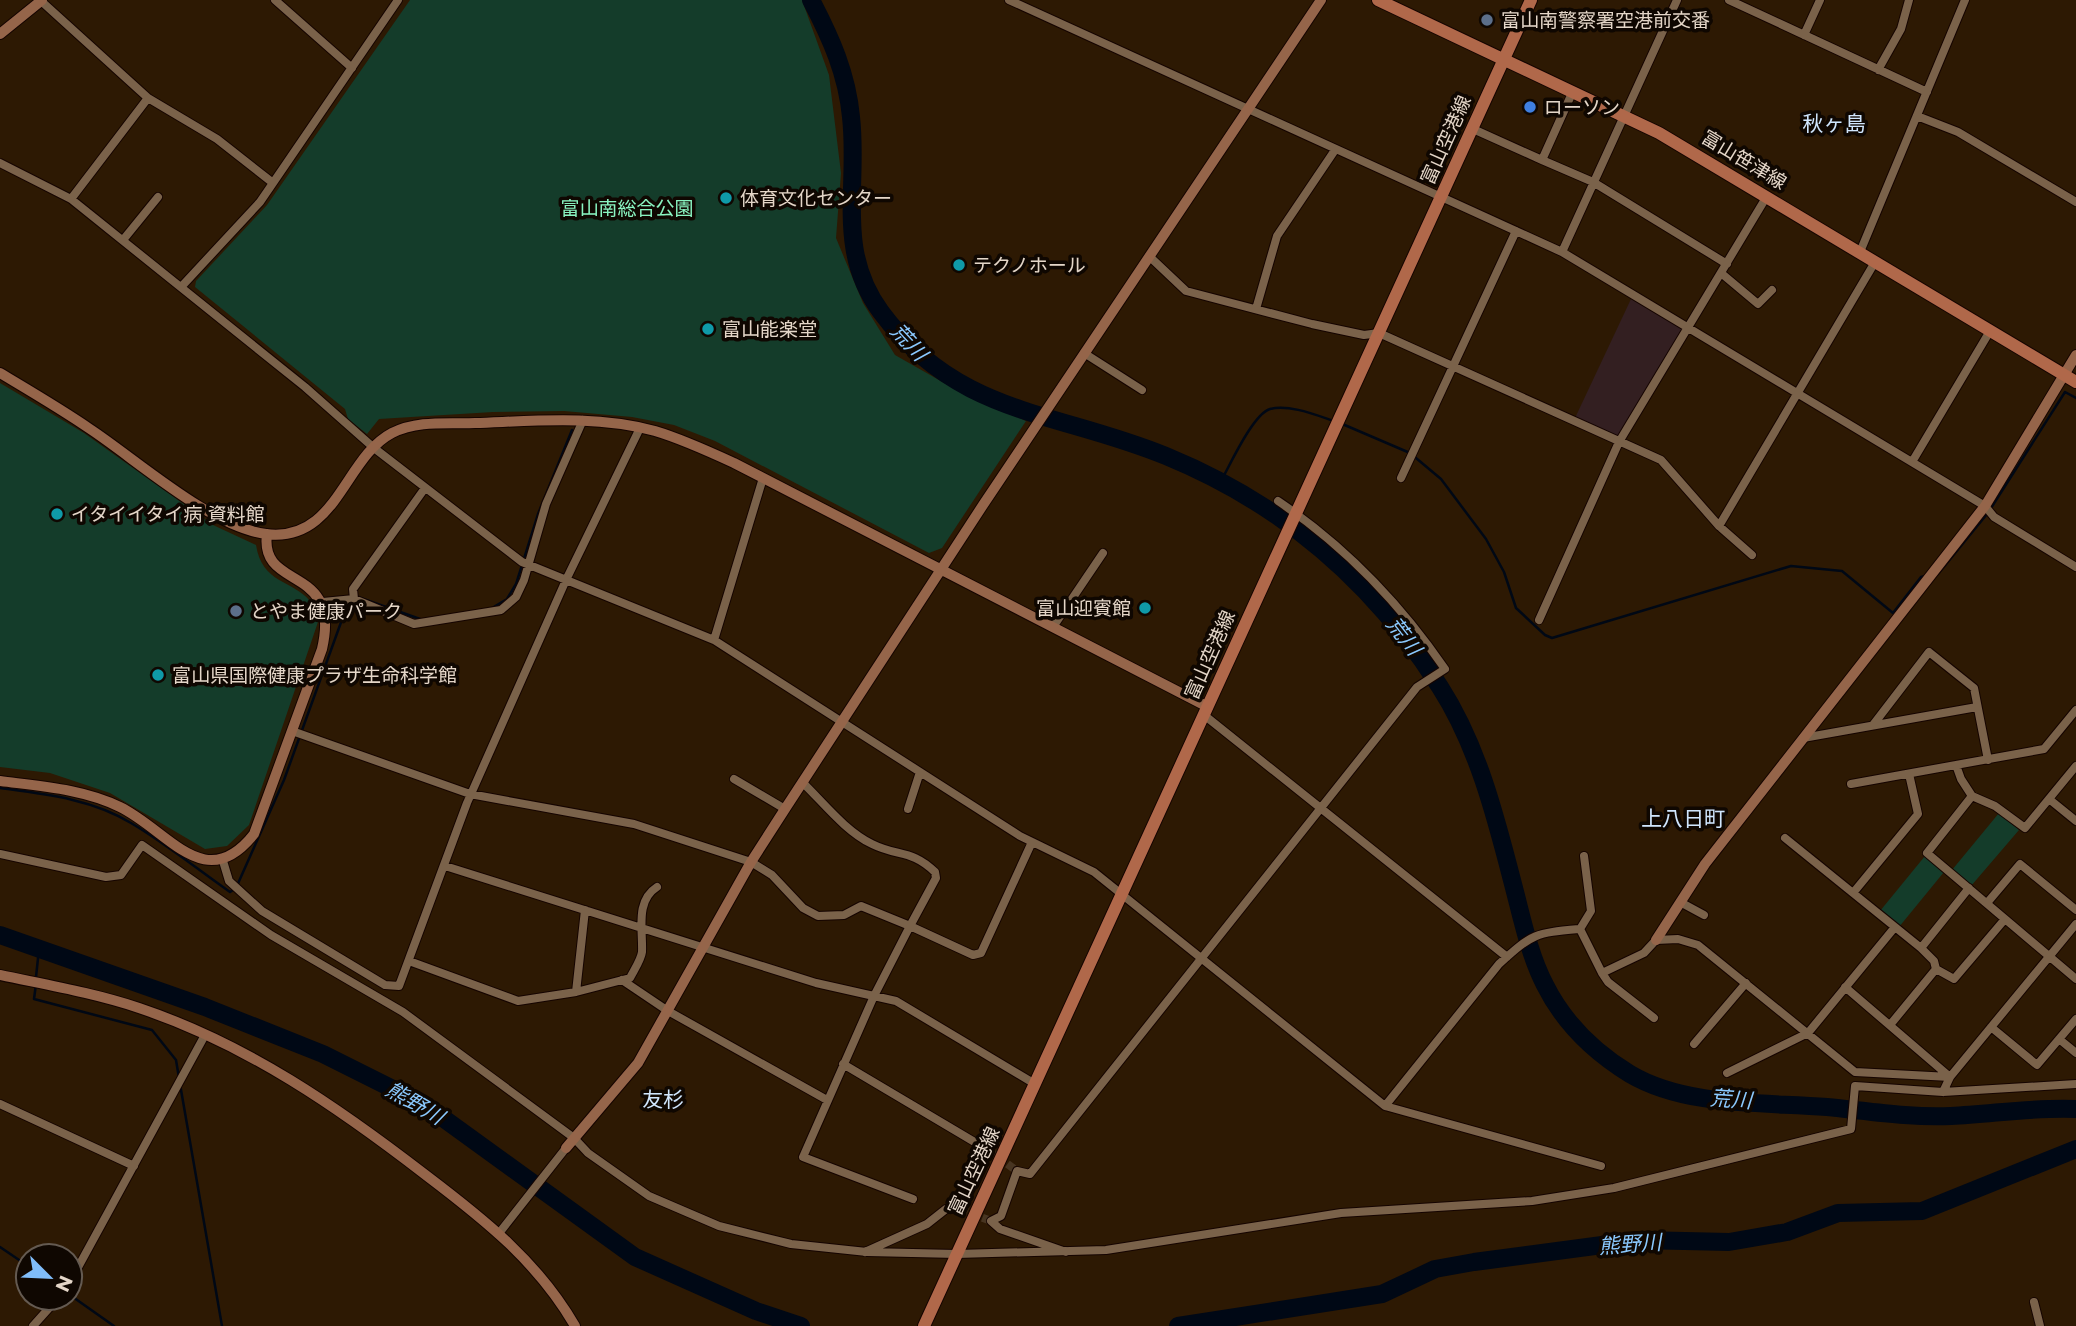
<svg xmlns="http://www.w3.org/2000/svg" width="2076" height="1326" font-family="Montserrat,'Noto Sans JP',sans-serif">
  <rect width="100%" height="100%" fill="#2d1903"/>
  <path fill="#331f21" d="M1631,299L1682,329L1618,437L1575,418Z"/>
  <path fill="#143c2a" d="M410,0H802L829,75L841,173L836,238L863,303L895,355L960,392L1026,421L942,548L929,553L715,441L674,425L632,417L564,411L493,412L379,419L367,434L348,419L345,409L195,287L196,281L267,205Z
    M0,383L84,433L213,525L256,545C262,584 293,580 310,601C314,606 316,616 318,622L249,825L227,846L205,849L110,793L50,773L0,767Z
    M1999,813L2019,830L1971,886L1952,870Z
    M1925,856L1944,872L1899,927L1880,911Z"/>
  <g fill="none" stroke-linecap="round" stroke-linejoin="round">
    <path stroke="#000815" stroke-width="2.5" d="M1340,423L1410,453L1441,479L1486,539L1504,572L1516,608L1545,635L1552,638L1791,566L1842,571L1893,613L1921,577L1925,576
      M1221,481C1230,465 1253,414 1270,409C1289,404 1316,415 1334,421
      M1991,508L2065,392L2076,398
      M1938,574L1987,514
      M355,596L420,619
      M492,608L507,599L516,584L538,514L572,430
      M0,788C45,794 92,799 131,823C165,843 197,869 230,892L236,888L284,780L348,603
      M36,977L39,949
      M36,984L34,999L152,1030L176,1060L179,1078
      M180,1084L222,1326
      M0,1247L28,1266
      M70,1295L114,1326"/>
    <path stroke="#000815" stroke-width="18" d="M811,0C831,38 847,74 851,117C859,186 835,250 881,312C958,416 1057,411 1166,456C1283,504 1373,581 1440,687C1478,746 1496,818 1513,884C1522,918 1529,954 1545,985C1564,1023 1594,1052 1630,1074C1686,1107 1763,1102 1827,1107C1868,1111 1911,1118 1951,1116C1993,1114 2034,1107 2076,1109
      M0,935L205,1007L323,1054L425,1105L635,1257L756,1311L801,1326
      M1178,1326L1382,1294L1435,1269L1474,1262L1640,1240L1729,1242L1787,1232L1838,1213L1922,1211L2076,1149"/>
    <path stroke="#483521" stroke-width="8" stroke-dasharray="8 4" stroke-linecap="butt" d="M988,1150L1017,1171
      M960,1209L991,1221"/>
    <g stroke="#150400" stroke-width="10">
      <path id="street" d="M40,0L148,98L71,199
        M275,0L352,68
        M1009,0L1562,252L1985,506L1994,517L2076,567
        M1729,0L1927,92
        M1804,35L1820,0
        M1878,70L1901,29L1909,0
        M148,98L217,139L273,183
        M1917,116L1958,132L2076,202
        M1473,129L1542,160L1573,91
        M1542,160L1593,182L1727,264
        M0,163L71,199L305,387L374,448L522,562L714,640L1020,836L1094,872L1385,1106L1601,1166
        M123,240L158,197
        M1562,252L1677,0
        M1860,252L1965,0
        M1150,257L1186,291L1312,324L1364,335L1379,333L1661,460L1719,526L1875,262
        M1721,273L1758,304L1772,290
        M182,286L260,202L398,0
        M1256,309L1277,236L1335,150
        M1084,353L1142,390
        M1912,462L1990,331
        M1401,478L1516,231
        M1719,526L1752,555
        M354,599L414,624L501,610L516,597L524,580L546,504L583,420
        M323,602L354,599L353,589L425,488
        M1539,620L1619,442L1767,196
        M1053,627L1103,553
        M714,640L763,478
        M1204,715L1507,957
        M1873,725L1929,652L1974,688L1988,760
        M292,731L470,794L634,824L751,862L772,875L803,908L818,916L844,915L861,906L910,926L936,878L935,872C911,849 898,857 872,844C845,831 823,802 802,782
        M1803,738L1977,707
        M1956,765L1961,779L1972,796L1995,806L2025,828L2076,766
        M734,779L785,809
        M1851,784L2044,749L2076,710
        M1972,796L1927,853L2076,979
        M2049,799L2076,821
        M908,809L920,772
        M1785,838L1921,948L1934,961L1936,969L1954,979L2005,919
        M0,854L106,877L121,875L142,845L271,935L403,1012L574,1138L588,1153L649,1196L719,1226L791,1244L867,1252L957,1254L1106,1250L1341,1213L1532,1201L1614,1188L1851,1129L1855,1086L1943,1092L2076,1084
        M223,861L229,881L262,911L385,985L399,986L467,803L566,580L640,428
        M445,866L816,983L896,1001L1035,1084
        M1853,893L1918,814L1909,774
        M1680,902L1704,915
        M1987,903L2020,864L2076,910
        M1580,929L1602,973L1644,953L1656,940L1678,939L1698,945L1855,1072L1950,1077
        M1580,929L1591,911L1584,856
        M1921,948L1969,888
        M409,961L518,1001L576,992L585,910
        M1602,973L1608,982L1654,1018
        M622,980L668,1011L827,1100
        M1845,987L1950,1077
        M576,992L630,978C634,970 641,960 642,952C643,930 635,901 657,887
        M1890,1025L1936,969
        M1991,1027L2037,1065L2076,1019
        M2059,1039L2076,1053
        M1694,1044L1746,983
        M843,1064L988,1150
        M1727,1073L1808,1033L1895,927
        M1943,1092L1950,1077L2076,924
        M0,1104L134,1166
        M1385,1106L1499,964C1533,933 1535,933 1580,929
        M913,1199L803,1157L874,996L910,926L973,955L981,953L1032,842
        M953,1209L984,1147
        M500,1232L566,1148
        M865,1252L927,1224L946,1209H960
        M1066,1252L1000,1229L991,1221L1001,1216L1017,1171L1030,1174L1417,687L1445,669C1399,602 1346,547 1278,501
        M70,1282L205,1035
        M2034,1302L2040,1326
        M33,1326L58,1298"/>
    </g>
    <g stroke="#150400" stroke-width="12">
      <path id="secondary" d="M0,34L42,0
        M0,373C30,391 61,409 90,429C137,460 211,527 266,534C337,543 344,458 392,433C418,420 447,424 475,423C535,421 596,415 655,431C682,439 708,451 734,463L1208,707
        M0,781C39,786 84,789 120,807C169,831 205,896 254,834L322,649C342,563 259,592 267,534
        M1656,940L1705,864L1985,506L2076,355
        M0,975C47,985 94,993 139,1008C247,1044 339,1108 427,1176C485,1220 538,1262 575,1326
        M566,1148L638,1063L751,862L785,809L983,505L1321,0"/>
    </g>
    <g stroke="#150400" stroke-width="14">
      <path id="primary" d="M1378,0L1659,133L2076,382
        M924,1326L1531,0"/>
    </g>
    <use href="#street" stroke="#7a624a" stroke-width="8"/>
    <use href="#secondary" stroke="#95654a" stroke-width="10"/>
    <use href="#primary" stroke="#b0684a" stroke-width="12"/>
  </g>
  <g fill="#5c6f8a" stroke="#0f0701" stroke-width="2.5">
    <circle cx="1487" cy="20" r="7"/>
    <circle cx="236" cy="611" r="7"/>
  </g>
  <circle fill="#3f7fe0" stroke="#0f0701" stroke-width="2.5" cx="1530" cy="107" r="7"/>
  <g fill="#0f9aa8" stroke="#0f0701" stroke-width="2.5">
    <circle cx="726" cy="198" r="7"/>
    <circle cx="959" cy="265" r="7"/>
    <circle cx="708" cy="329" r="7"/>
    <circle cx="57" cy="514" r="7"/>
    <circle cx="1145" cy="608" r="7"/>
    <circle cx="158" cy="675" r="7"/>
  </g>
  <g text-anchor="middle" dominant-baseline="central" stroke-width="7" stroke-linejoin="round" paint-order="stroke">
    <g font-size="19" fill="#e4d6c8" stroke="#0f0701" text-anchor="start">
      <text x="1501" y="20">富山南警察署空港前交番</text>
      <text x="1544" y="107">ローソン</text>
      <text x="740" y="198">体育文化センター</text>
      <text x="973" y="265">テクノホール</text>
      <text x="722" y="329">富山能楽堂</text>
      <text x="71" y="514">イタイイタイ病 資料館</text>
      <text x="1131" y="608" text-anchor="end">富山迎賓館</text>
      <text x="250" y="611">とやま健康パーク</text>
      <text x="172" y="675">富山県国際健康プラザ生命科学館</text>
    </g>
    <g font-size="19" fill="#e4d6c8" stroke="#0f0701">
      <text transform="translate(1446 140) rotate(-66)">富山空港線</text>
      <text transform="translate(1744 160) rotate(31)">富山笹津線</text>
      <text transform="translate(1210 655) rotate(-66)">富山空港線</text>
      <text transform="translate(974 1171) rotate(-65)">富山空港線</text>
    </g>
    <g font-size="19" fill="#8af4c1" stroke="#0f0701">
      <text x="627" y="208">富山南総合公園</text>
    </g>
    <g font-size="21" fill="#d0e6fe" stroke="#0f0701">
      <text x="1834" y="123">秋ヶ島</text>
      <text x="1683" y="818">上八日町</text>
      <text x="663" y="1099">友杉</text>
    </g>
    <g font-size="21" font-style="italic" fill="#8bc9fe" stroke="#0f0701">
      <text transform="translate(909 342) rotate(47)">荒川</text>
      <text transform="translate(1404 636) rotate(52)">荒川</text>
      <text transform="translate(1731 1099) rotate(4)">荒川</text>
      <text transform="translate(415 1103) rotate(30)">熊野川</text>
      <text transform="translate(1630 1244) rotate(-4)">熊野川</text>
    </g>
  </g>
  <g transform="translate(49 1277) rotate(114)"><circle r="33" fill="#0f0701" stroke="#645a51" stroke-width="2"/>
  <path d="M0-5L12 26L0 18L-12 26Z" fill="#80bdfa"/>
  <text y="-10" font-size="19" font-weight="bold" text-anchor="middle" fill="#e4d6c8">N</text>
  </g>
</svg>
